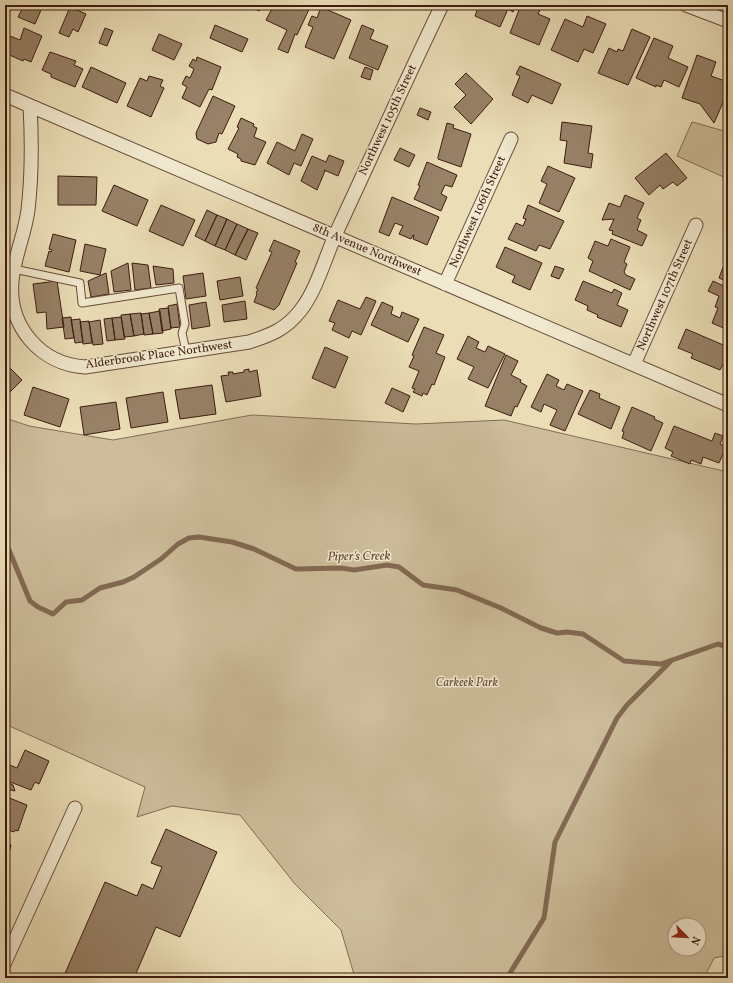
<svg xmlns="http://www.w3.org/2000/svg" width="733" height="983" font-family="Vollkorn,serif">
  <rect width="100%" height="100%" fill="#ebdeb7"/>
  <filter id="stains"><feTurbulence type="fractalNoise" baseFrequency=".005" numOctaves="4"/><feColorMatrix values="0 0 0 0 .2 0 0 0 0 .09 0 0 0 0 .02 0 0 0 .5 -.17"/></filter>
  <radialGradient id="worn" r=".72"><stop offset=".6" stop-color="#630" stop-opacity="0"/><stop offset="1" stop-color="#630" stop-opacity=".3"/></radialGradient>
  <path fill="#cdbd9b" stroke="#846c56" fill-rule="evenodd" d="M692,122L728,132V179L677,156Z
    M252,415L416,424L504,420L728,472V955L714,958L704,978H355L341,930L295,884L240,815L172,806L137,817L145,787L5,724V418L29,426L113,440ZM675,925H699V949H675Z"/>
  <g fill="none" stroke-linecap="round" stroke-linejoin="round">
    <path stroke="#826952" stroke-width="5" d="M5,546L9,550L30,601L38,607L53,614L66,602L82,600L100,588L123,582L134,577L161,559L178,544L189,538L199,537L232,542L254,549L296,569L341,568L354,570L387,565L399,567L423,585L457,590L501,608L541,628L557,633L567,632L583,634L624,661L661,664L718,644L728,647
      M507,978L544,918L555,842L617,718L627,705L670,662"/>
  </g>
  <path fill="#978167" stroke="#3c1c10" d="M24,5L41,10L35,24L18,17Z
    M247,5H262L259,11Z
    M274,5H311L297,35L295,34L288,53L278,49L287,30L266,20Z
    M479,5H516L513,12L508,9L500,27L475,16Z
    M521,5H542L538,14L550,19L539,45L510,33Z
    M70,7L86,14L78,32L73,29L69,37L59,33Z
    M321,7L351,20L334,59L305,47L313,27L308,25L312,16L317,18Z
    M587,16L606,24L593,53L584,49L578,62L551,50L565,19L583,27Z
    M215,25L248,39L242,52L210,38Z
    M362,25L374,30L370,39L388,46L378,70L349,58Z
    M24,28L42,36L31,62L24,59L23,61L5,53V48L10,36L20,40Z
    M105,28L113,31L107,46L99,43Z
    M632,29L650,37L628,85L598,73L609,48L617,52L618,49L623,51Z
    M159,34L182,44L174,60L152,50Z
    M654,38L673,46L668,58L688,67L679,87L664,80L661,87L656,85V87L636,78Z
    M50,52L76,61L74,65L83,69L75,87L51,77V74L42,70Z
    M697,55L716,62L711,76L728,82V91L714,123L700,104L682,98Z
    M197,57L221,67L212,90L209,89L200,107L182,98L187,87L182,84L186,76L190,78L194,69L189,66L193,59L196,61Z
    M520,66L561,84L552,104L532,95L528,103L512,95L520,76L516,74Z
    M91,67L126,83L117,103L82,87Z
    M365,67L373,70L370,80L361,77Z
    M466,73L493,99L471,124L454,107L466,95L455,84Z
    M149,76L163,80L160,86L164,88L151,117L127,106L140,78L147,81Z
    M213,96L235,106L222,134L219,133L216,142L208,144L197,139L196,133Z
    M420,108L431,112L428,120L417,115Z
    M241,118L254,124L253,126L257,128L254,137L266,142L255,165L241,161V159L237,157L238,154L228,149L239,128L237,127Z
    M562,122L592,126L588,153L593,154L591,168L564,163L567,141L560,140Z
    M447,123L454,125L453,128L471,134L461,167L438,159V157Z
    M302,134L313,139L301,166L294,163L289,175L267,163L277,142L295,151Z
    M400,148L415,155L409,167L394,160Z
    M666,153L687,178L677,186L673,182L663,189L660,185L649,195L635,178Z
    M329,155L344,161L338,176L324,170L325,171L317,190L301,181L312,156L326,162Z
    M427,162L457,175L452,187L445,185L441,194L447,197L441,211L414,199L420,186L418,185Z
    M548,166L575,178L559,212L539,203L547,184L541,181Z
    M58,176L97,177L96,205H58Z
    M114,185L148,200L137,226L102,211Z
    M625,195L644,203L637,218L641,220L637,230L647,235L642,246L612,234L613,231L609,230L614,219L602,220L609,203L620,207Z
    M392,197L439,217L427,245L413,239L414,235H413L411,239L399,234L403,226L395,223L389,236L379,232Z
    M161,205L195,220L183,246L149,231Z
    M528,205L564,221L550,249L539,245L536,251L508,239L516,223L523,226L526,219L523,218Z
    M207,210L217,215L205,241L195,236Z
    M217,215L227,219L215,246L205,241Z
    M227,219L237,224L225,250L215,246Z
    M237,224L248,229L235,255L225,250Z
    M248,229L258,233L246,260L235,255Z
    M53,234L76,240L69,272L45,266L49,251L51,252L52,250L49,249Z
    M611,239L630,247L624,262L627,264L624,272L626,275L635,279L630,290L589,271L593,261L588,258L595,241L608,246Z
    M274,240L300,251L295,262L297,263L279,305L274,310L254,302L257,294L256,293L258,289L256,288L272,252L269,251Z
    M85,244L106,249L100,275L80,271Z
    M505,247L542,263L530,290L512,282L515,276L496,267Z
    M128,263L131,290L114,292L111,271Z
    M132,263L148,265L151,288L135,290Z
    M153,266L173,269L174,283L156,285Z
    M555,266L564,269L559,279L551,276Z
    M723,267L728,269V282L719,278Z
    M106,273L109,294L91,297L88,281Z
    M203,273L206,296L186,299L183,276Z
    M240,277L243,296L220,300L217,281Z
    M57,281L64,327L47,329L46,312L37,313L33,284Z
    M583,281L612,293L614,289L622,293L617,305L628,310L621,327L597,317L598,315L587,310L588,306L575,300Z
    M713,281L728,288V330L712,323L718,308L715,307L719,296L708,291Z
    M366,297L376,301L361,335L352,331L349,338L332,330L335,323L329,321L338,300L360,309Z
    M245,301L247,319L224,322L222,305Z
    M206,302L210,326L192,329L189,305Z
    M382,302L393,307L391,314L400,318L402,312L419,319L408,342L371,325Z
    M177,304L180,327L171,328L168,306Z
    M168,308L171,329L162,331L159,309Z
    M160,311L163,333L153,334L149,313Z
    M141,313L144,334L134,336L130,314Z
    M149,313L153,334L144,335L141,314Z
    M130,314L134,336L124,337L121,315Z
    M71,317L74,338L65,339L62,318Z
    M121,317L125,339L115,340L112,318Z
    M112,318L115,340L107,341L104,319Z
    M80,319L83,342L75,343L71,320Z
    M100,320L103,344L93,345L89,322Z
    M89,321L92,343L83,344L80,322Z
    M424,327L444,335L436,353L445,357L434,385L432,384L427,395L423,393L422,396L413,392L415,389L412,388L419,371L409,367L414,356L412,355Z
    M686,329L728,347V366L723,364L720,370L691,358L693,354L678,348Z
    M468,336L479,342L476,348L485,352L488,346L505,354L488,388L468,379L474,367L457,359Z
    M325,347L348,357L335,388L312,378Z
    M506,355L518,361L511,375L521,380L520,382L527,386L517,407L515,406L511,416L485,406Z
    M5,363L22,380L5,397Z
    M249,369V372L257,370L261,396L226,402L221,376L229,375L228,372H233V374L244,372V370Z
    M547,374L559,380L556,386L564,390L567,384L583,391L565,431L550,425L557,410L544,404L541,412L531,407Z
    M212,385L216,414L180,419L175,390Z
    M33,387L69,399L60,427L24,415Z
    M392,388L410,396L403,412L385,403Z
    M590,390L600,394L599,398L620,407L611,429L578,414Z
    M163,392L168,422L131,428L126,398Z
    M116,402L120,429L84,435L80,407Z
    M632,407L655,417L654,419L663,423L651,451L622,438L624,432L622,431Z
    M674,426L712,441L715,433L723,436L720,444L726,447L719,463L703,457L701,464L691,460L690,464L671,456L673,452L665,448Z
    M25,750L49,761L39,784L35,782L31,790L5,780V763L17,768Z
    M5,781L13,785L15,791L11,790L5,791Z
    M7,797L27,805L18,831L15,830L14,832L5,829V802Z
    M166,829L217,852L180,937L156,927L134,978H63L105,882L137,896L142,884L153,889L162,867L151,863Z
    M5,842L11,845L8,858H5Z"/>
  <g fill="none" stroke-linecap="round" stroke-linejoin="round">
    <g stroke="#684c3a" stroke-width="9">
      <path id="service" d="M14,269L80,283L82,303L179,288L185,324L182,333L186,351"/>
    </g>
    <g stroke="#684c3a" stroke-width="15">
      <path id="minor" d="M686,5L728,21
        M5,95L728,405
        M30,106C32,141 32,175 28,210C25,234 14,257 12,281C8,326 40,364 85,367L249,342C271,335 286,329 300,311C316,292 326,255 337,231C372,156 406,80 442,5
        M445,284L511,139
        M634,364L696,225
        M5,962L75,808"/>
    </g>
    <use href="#service" stroke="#f2ead0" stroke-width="7"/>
    <use href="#minor" stroke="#f2ead0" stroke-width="13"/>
  </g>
  <g text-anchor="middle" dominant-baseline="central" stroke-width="3" stroke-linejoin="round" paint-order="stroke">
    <g font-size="12" fill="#3c1c10" stroke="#f2ead0">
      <text transform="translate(388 120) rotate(-65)">Northwest 105th Street</text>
      <text transform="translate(478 212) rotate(-66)">Northwest 106th Street</text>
      <text transform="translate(367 250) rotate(23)">8th Avenue Northwest</text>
      <text transform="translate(665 295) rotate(-66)">Northwest 107th Street</text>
      <text transform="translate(159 355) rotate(-8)">Alderbrook Place Northwest</text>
    </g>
    <g font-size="12" font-style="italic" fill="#684c3a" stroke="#f2ead0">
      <text x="467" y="683">Carkeek Park</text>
    </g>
    <g font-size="13" font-style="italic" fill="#654936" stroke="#f2ead0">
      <text transform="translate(359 557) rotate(-1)">Piper's Creek</text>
    </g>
  </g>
  <rect width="733" height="983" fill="none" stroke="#ebdeb7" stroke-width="20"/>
  <rect x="6" y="6" width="721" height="971" fill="none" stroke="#3c1c10" stroke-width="2"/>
  <rect x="10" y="10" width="713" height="963" fill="none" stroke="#3c1c10"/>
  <g transform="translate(687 937) rotate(114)"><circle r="19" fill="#f2ead0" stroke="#a99883"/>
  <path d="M0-3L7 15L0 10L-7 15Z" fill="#8f2418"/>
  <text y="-6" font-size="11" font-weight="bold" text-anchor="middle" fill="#3c1c10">N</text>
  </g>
  <rect width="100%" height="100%" filter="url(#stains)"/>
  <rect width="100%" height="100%" fill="url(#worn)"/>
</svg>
